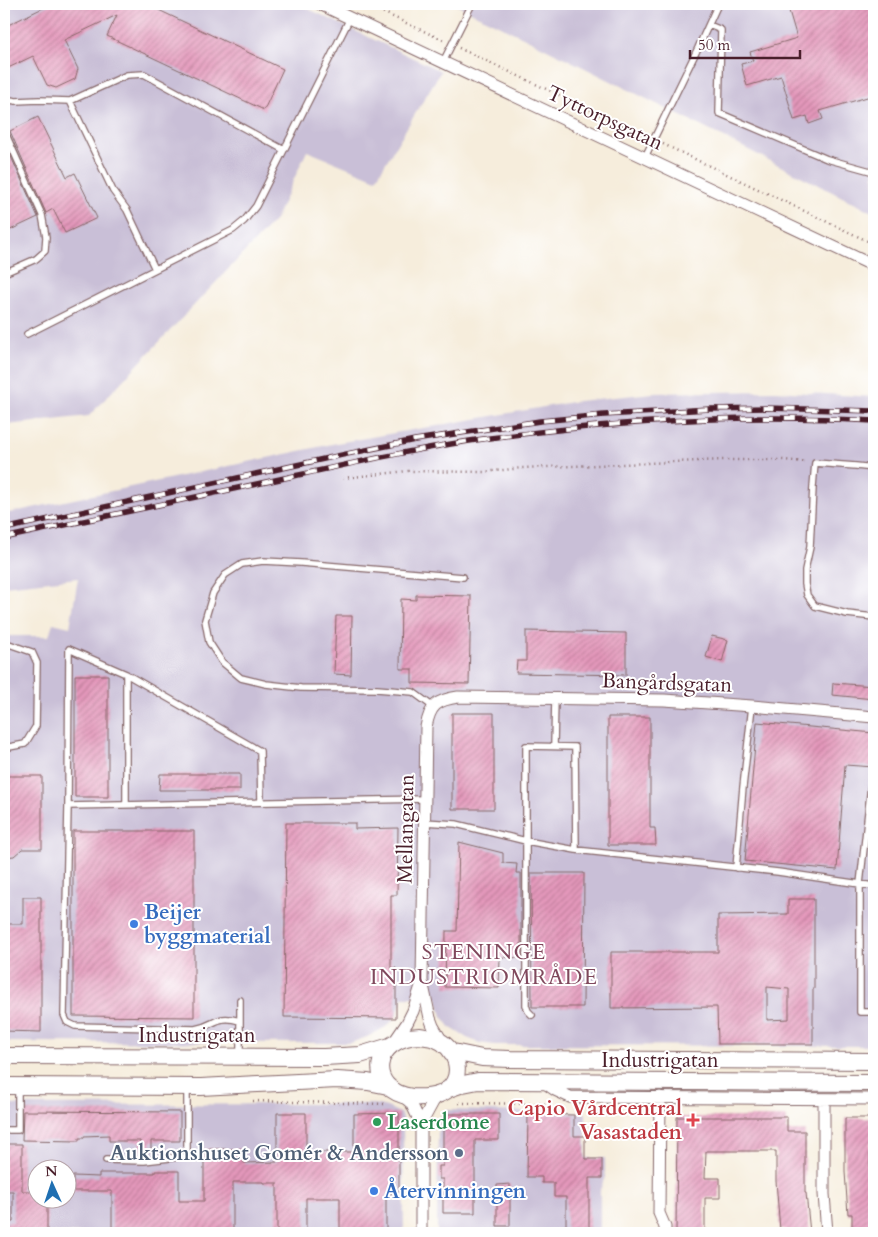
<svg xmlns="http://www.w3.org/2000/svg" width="878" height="1237" font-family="Cardo,serif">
  <defs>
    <pattern id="building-hatch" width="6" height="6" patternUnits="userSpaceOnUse" patternTransform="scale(1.25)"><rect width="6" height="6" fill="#e498bb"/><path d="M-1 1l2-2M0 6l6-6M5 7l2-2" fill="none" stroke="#bb7b98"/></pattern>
  </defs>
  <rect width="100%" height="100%" fill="#fff"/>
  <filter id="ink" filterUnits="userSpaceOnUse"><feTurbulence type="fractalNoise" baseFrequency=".02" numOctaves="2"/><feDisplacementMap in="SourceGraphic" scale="10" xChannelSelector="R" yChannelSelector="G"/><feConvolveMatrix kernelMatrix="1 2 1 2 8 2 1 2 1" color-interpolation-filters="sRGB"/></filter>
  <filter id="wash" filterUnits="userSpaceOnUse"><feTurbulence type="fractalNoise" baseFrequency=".0096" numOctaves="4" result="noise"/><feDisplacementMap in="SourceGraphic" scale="20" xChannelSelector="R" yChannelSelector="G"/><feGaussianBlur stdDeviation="1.12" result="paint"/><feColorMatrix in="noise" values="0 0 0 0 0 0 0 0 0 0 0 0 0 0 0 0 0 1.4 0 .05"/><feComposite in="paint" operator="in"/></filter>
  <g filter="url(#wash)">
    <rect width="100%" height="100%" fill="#f6eddc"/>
    <path fill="#c9bfd7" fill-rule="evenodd" d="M4,4H298L441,71L376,179L307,151L275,220L89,416L7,425L4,419Z
      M454,4H874V213L527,39Z
      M775,391L874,397V1046L495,1045L480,1043L467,1038L451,1028L442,1016L437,998L403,997L396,1017L386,1027L367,1037L350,1043L4,1042V636H49L53,623L70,627L78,578L4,586V514L337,443L578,401L653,393Z
      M375,1104L387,1107L400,1113L403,1118L404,1233H4V1105ZM38,1170H68V1200H38Z
      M447,1110L586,1113V1158H605V1177L600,1190V1233H437L438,1126L441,1116L443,1112Z"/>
    <g id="blocks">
      <path fill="url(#building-hatch)" fill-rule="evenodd" d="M51,4H146L283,69L264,110L107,36L117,15L64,40L78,69L75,79L56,88L47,85L33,56L4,70V27Z
        M787,4H874V95L820,111L823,119L809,124L807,116L794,120L781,76L747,86L741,64L753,61L750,52L797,38Z
        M38,117L67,177L75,173L97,218L65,233L53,209L46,213L10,131Z
        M4,141L38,217L4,233Z
        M416,595L471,596L469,684L412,683V669H400L401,599L416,600Z
        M336,616H352L351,675L334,674Z
        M526,631L626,633V675L516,673L517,661H526Z
        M712,636L728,640L722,662L706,657Z
        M75,675H108V797H75Z
        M833,683L874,686V699L832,695Z
        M452,713H494V809H452Z
        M608,717H650V828H655L656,845H608Z
        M757,722L874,733V767L845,765L837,870L745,861Z
        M160,774H240V790H159Z
        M4,776H42V849H22L14,856L4,857Z
        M286,823H355V829L398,828L397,895H391V968H396V1018L284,1017Z
        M73,831H194V1017L73,1016Z
        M459,842L503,853V863L517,864L516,873H521V958L500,957L499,988L445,987L446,931H457Z
        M531,873H584L583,1007H532Z
        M23,897H41V1032L4,1031V924H23Z
        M788,899H814V989H813V1044H718L717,1007L611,1008V952H718V915L788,914ZM767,987L789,989V1019L767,1020Z
        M23,1111L180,1112V1141H151V1151H140V1141H109V1135L84,1136V1138H79V1141L22,1140Z
        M277,1113H306V1152H354V1114L399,1113V1193L386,1194V1233H340V1198H306V1233H277V1183H264V1182H233V1233H112V1191H73V1176L99,1177V1173H155V1171H179V1201H204V1149H244V1163L277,1162Z
        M443,1114H499V1140H475V1213H443V1179H439V1166H443Z
        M528,1114L574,1115V1136H585V1159H602V1178H589V1233H566V1197H554V1183H542V1177H527Z
        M677,1117H787V1131H805V1193H806L810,1233H788V1230H780L776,1181V1151H706L705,1178H720V1198H705V1233H676Z
        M845,1118H874V1143H870V1171L874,1170V1202H872L874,1233H852V1214H848L845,1172Z
        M4,1144H22V1191H38V1200H47V1233H4V1222H13V1191H4Z
        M510,1184V1226H497V1185Z"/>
    </g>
  </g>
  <g filter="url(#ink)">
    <use href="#blocks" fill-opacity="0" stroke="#866769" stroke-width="1"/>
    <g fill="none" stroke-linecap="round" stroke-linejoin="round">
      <g stroke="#866769" stroke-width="8">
        <path id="lane" d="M709,25L721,30L719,113L827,159L874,172
          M443,62L472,4
          M4,99L16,101L39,100L70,101L127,75L144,74L284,150
          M70,101L113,191L127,210L155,269
          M4,130L42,215L46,237L45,251L36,259L4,273
          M645,157L698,48L718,4
          M27,334L233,230L244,221L256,206L350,18
          M874,468L856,466L815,463L813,487L810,547L805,570V584L807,595L815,606L847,614L874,617
          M4,644H9L32,652L37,663L36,726L25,744L4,748
          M126,674V805
          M432,706L413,692L377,689L301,688L266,684L241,678L222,662L209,642L205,620L213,593L225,575L242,564L263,561L301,563L463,577
          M554,746L555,698
          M874,786L871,785L860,884V1012H874
          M261,802L260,751L126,674L69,649L68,806C187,803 306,801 425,799
          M68,806L64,1015L67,1022L75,1026L195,1029C217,1025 215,1014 240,1021
          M424,822L456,824L526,841L576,850L778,872L874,886
          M736,868L743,787L752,706
          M532,1015L528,1011L526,1005V746L575,747L576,850
          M240,1055V1000
          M4,1130H18V1087
          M106,1160L144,1161L187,1156V1089"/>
      </g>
      <g stroke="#866769" stroke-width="13">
        <path id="street" d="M320,4L874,266
          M394,1042L407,1023L413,1011L422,983
          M443,1043L433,1026L430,1018L422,981L426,727C430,705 437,700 458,697L664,700L752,706L874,717
          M542,1081L555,1090L570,1097L874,1099
          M403,1096L411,1103L421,1124V1233
          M660,1097L659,1213L665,1227V1233
          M824,1099V1194L827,1233
          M421,1124L433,1102L440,1094"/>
      </g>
      <g stroke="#866769" stroke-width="18">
        <path id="secondary" d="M420,1036C424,1037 430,1037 435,1039C456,1046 466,1076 446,1091C437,1097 422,1098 412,1097C366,1091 371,1037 420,1036Z
          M453,1052L482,1058L510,1059L874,1061
          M4,1056L324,1057L360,1055L390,1046
          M4,1086L201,1087L337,1080L368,1082L388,1086
          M446,1090L463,1084L478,1081L874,1083"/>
      </g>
      <path stroke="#866769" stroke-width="2.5" stroke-dasharray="1 4" stroke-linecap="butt" d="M365,4L443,40
        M459,48L644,135
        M663,144L874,244
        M343,478L408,471L484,472L522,468L724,460H783L806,462
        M253,1101L385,1104
        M459,1103L553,1104"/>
      <use href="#lane" stroke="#fff" stroke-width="5.5"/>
      <use href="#street" stroke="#fff" stroke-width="11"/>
      <use href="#secondary" stroke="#fff" stroke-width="16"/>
      <g stroke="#4a1f2b" stroke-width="5.5">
        <path id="rail" d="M4,529L342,455L415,440L540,421L604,415L710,409L766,408L874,411
          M4,538C100,517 197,497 294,476C359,462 424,447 490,438C617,421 746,413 874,421"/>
      </g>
      <use href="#rail" stroke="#fff" stroke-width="4" stroke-dasharray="11" stroke-linecap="butt"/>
    </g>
  </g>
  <g fill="#3f7fe0" stroke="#fff" stroke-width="2">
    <circle cx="134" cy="924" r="5"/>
    <circle cx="374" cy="1191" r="5"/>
  </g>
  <path fill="#e0444e" stroke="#fff" stroke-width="2" d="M690.5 1112.5h5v5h5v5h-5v5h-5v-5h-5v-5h5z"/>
  <circle fill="#2e9e5b" stroke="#fff" stroke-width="2" cx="377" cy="1122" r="5"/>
  <circle fill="#5c6f8a" stroke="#fff" stroke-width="2" cx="459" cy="1153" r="5"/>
  <g text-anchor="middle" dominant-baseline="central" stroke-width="4" stroke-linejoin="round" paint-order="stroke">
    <g font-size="21" fill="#4a1f2b" stroke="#fff">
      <text transform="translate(605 118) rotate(25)">Tyttorpsgatan</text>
      <text transform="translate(667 683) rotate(2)">Bangårdsgatan</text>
      <text transform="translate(406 829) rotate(-89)">Mellangatan</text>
      <text x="197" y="1035">Industrigatan</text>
      <text x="660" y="1060">Industrigatan</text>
    </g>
    <g font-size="21" font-weight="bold" fill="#366cbe" stroke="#fff" text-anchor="start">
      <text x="144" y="912">Beijer<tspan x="144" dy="24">byggmaterial</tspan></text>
      <text x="384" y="1191">Återvinningen</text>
    </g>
    <g font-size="21" font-weight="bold" fill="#be3a42" stroke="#fff" text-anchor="end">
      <text x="682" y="1108">Capio Vårdcentral<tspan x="682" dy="24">Vasastaden</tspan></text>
    </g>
    <g font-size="21" font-weight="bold" fill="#27864d" stroke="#fff" text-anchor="start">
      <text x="387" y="1122">Laserdome</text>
    </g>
    <g font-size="21" font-weight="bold" fill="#4e5e75" stroke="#fff" text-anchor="end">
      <text x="449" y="1153">Auktionshuset Gomér &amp; Andersson</text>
    </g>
    <g font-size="22" letter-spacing="1" fill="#80495d" stroke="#fff">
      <text x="484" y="952">STENINGE<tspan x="484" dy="25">INDUSTRIOMRÅDE</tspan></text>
    </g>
  </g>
  <rect width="878" height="1237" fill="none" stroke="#fff" stroke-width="20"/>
  <g transform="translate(52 1184) rotate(357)"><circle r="24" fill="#ffffff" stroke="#b7a5aa"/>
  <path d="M0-4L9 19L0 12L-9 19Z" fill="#1f6fb2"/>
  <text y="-8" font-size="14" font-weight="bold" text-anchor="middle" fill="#4a1f2b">N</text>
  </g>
  <path d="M690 50v8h110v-8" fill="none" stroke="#4a1f2b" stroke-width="2.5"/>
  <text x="698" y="50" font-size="15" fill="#4a1f2b" stroke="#ffffff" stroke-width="4" paint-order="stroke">50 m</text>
</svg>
